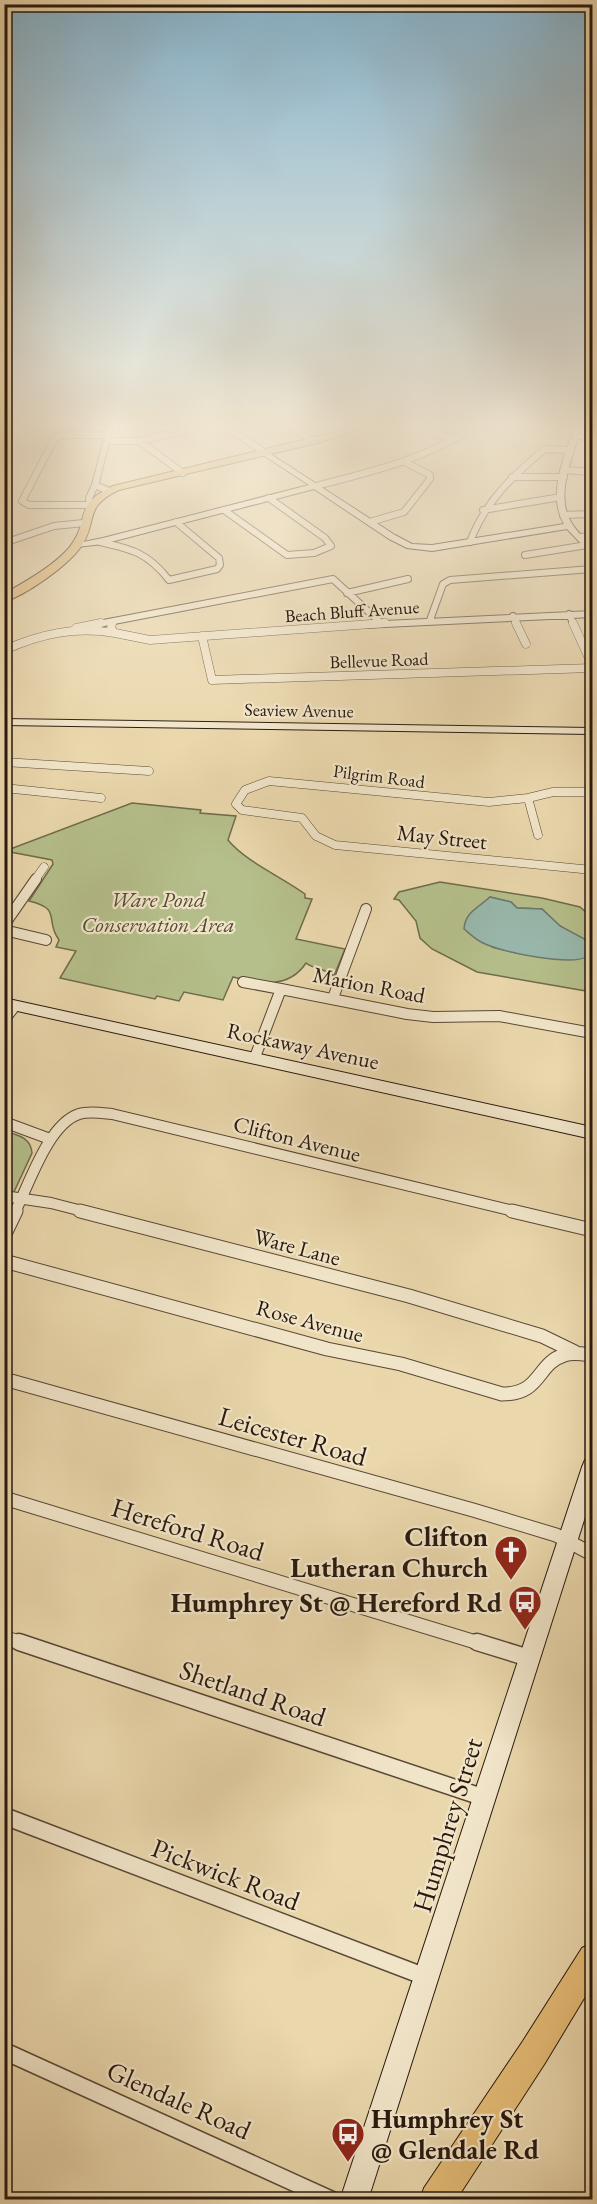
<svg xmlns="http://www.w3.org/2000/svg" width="597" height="2204" font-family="'EB Garamond',serif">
  <rect width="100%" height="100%" fill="#ead7ac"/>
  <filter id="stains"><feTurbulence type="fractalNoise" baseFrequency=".00333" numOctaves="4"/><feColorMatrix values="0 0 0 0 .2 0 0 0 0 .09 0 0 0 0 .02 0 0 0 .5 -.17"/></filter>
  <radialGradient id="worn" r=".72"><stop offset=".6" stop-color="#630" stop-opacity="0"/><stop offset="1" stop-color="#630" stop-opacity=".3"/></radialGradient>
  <path fill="#b5bf8b" stroke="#6f6c4c" stroke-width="1.5" fill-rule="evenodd" d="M132,803L201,810L200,813L236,816L228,840C246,862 282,877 305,894V898L312,899L296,939L345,949L334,976C325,968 315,970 306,963C289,989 260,984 233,977L223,1000L184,992L179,1001L157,996L155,999L60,978L76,951L56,947L59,940C44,920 63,909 29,901L53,864L52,860L5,851Z
    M440,882L542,898L580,907L589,915L592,924V992L477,972L432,949L420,938L416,921L399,900L394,899L399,892ZM490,897L511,902L517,908L542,909L560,926L592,945L588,956C555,961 525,956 492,947L482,904Z
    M4,1131C17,1135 31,1137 32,1153L13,1194L5,1193Z"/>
  <path fill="#98b9ad" stroke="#6c796d" stroke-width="1.5" d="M490,897L511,902L517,908L542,909L560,926L590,942L591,949L588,956C573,967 501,952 483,943C476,940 470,934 464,929C465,912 478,908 490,897Z"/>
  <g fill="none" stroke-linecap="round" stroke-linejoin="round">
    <g stroke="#594836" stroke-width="8">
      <path id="street-far4" d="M227,428L266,453
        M291,428L314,441
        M413,428L455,439
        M107,441H139L183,473
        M139,441L198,428
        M565,470L592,472
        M512,477H564
        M95,485L89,498L90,505H29L22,501L55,438L65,435H108
        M316,486C371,472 425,459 473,428
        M109,491L95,485L110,428
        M224,510L287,555L314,553L331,546L325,538L269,498
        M483,510L561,497
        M563,515L592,514
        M370,522L404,512L430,479V475L405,462
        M580,537L592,536
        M100,542C132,549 148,553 169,580L217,569L220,565L219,558L176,522
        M470,542C485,502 512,476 545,449L570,450
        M4,543L54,526L84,523
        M525,555L587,545
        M347,593L408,579
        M569,614L574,625
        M513,616L517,625
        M430,620L443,584L450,580L592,569
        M93,625L333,579L382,624
        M112,625L113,621
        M364,625L592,614"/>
    </g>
    <g stroke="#594836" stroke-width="9">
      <path id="street-far3" d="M112,623L111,629L115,633L150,640L385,623
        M516,623L526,644
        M573,623L592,665
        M76,628L101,623
        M202,636L212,680L592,668
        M4,650C41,634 75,626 115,633
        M4,762L149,771
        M4,788L101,798
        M592,792H553L528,798L489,802L269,781L245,790L236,804L242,810L302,818L316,836L335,845L592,870
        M528,798L538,835
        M35,880L44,867"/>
    </g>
    <g stroke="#594836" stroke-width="12">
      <path id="street-far2" d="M4,925L36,879
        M4,930L46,940
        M243,982L281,989
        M333,998L366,909
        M4,1020L15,1006
        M255,1057L281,989L407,1014L433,1017L499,1016L592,1033
        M4,1122L50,1139
        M4,1196L51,1203L86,1212
        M15,1212C29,1185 48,1124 79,1114C89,1111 101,1113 112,1114L518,1212"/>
    </g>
    <g stroke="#594836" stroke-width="15">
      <path id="street-far1" d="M80,1211L409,1296L542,1336L575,1352
        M512,1211L592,1230
        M4,1236L16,1211
        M4,1261L327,1349L401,1364L502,1394C542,1394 536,1364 564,1355C573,1352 583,1354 592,1355
        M4,1379L473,1510L556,1535L592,1554
        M4,1498L482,1644
        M4,1637L24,1644"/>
    </g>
    <g stroke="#594836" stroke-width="19">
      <path id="street" d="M19,1642L485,1798
        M477,1642L529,1658
        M4,1816L426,1977
        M4,2051L332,2200"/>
    </g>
    <g stroke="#29190e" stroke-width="2">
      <path id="secondary" d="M575,428H581L580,434L592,438V442L578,438C570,463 556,497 571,522C576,531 585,539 592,547V555L567,529L432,551L407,548L389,539L314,489L103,544L77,547L73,544L103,538L309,485L263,455L262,453L266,451L395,535L412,544L432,545L564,524C547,495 564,455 575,428Z
        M4,719L592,728V734L4,725Z
        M4,998L592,1127V1139L4,1008Z
        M592,1458V1495L368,2200H340L582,1467L585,1460Z"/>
    </g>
    <g stroke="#29190e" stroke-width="2">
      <path id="primary" d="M352,428H364L317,443L119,490C82,507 99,522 80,548C66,567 26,595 4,602V594C26,581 52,567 69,548C91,521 72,504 113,486Z
        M592,1943V1985L545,2063L456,2200H420L424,2188L523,2041L582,1948Z"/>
    </g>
    <use href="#street-far4" stroke="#f1e5c9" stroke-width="6"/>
    <use href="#street-far3" stroke="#f1e5c9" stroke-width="8"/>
    <use href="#street-far2" stroke="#f1e5c9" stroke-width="10"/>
    <use href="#street-far1" stroke="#f1e5c9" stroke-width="13"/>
    <use href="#street" stroke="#f1e5c9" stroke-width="16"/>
    <use href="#secondary" fill="#f1e5c9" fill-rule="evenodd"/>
    <use href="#primary" fill="#e5bc76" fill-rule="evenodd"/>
  </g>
  <linearGradient id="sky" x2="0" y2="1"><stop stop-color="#88b6d0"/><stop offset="0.58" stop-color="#f6edda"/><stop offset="1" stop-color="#f6edda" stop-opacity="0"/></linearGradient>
  <rect width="597" height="736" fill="url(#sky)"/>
  <defs>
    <g id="church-pin" transform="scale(1.725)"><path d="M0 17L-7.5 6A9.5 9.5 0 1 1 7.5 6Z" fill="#8f2418" stroke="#f1e5c9"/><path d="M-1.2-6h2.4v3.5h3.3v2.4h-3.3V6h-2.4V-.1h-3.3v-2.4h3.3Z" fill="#fff"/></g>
    <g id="bus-pin" transform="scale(1.725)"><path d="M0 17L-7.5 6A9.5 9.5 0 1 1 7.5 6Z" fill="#8f2418" stroke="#f1e5c9"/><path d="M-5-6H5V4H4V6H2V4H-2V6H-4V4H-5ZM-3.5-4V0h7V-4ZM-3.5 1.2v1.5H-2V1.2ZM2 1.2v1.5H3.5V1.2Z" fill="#fff"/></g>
  </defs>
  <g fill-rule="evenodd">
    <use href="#church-pin" x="511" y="1552"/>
    <use href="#bus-pin" x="525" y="1602"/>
    <use href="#bus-pin" x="348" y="2134"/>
  </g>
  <g text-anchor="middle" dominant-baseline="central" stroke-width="4.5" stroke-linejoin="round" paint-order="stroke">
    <g font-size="18" fill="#29190e" stroke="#f1e5c9">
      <text transform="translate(352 611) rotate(-4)">Beach Bluff Avenue</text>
      <text transform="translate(379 660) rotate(-2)">Bellevue Road</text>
      <text transform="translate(299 710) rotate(1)">Seaview Avenue</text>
      <text transform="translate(379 776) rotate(7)">Pilgrim Road</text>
    </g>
    <g font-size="22" fill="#29190e" stroke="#f1e5c9">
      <text transform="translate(442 837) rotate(6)">May Street</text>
      <text transform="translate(369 985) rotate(11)">Marion Road</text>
      <text transform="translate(303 1046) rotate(12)">Rockaway Avenue</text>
      <text transform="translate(297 1139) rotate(14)">Clifton Avenue</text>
      <text transform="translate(297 1247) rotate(15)">Ware Lane</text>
      <text transform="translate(310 1321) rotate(15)">Rose Avenue</text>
    </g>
    <g font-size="22" font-style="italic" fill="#534b34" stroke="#f1e5c9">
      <text x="158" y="899">Ware Pond<tspan x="158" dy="25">Conservation Area</tspan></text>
    </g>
    <g font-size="27" fill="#29190e" stroke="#f1e5c9">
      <text transform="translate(293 1436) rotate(16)">Leicester Road</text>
      <text transform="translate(188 1529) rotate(17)">Hereford Road</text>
      <text transform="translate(253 1693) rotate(19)">Shetland Road</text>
      <text transform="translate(447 1825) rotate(-73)">Humphrey Street</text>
      <text transform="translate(226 1874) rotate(21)">Pickwick Road</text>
      <text transform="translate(179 2100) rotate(24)">Glendale Road</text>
    </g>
    <g font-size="27" font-weight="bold" fill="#29190e" stroke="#f1e5c9" text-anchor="end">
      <text x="488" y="1536">Clifton<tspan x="488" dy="31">Lutheran Church</tspan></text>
      <text x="502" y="1602">Humphrey St @ Hereford Rd</text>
      <text x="371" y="2118" text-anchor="start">Humphrey St<tspan x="371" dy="31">@ Glendale Rd</tspan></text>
    </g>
  </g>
  <rect width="597" height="2204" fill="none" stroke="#ead7ac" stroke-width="24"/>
  <rect x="6" y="6" width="585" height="2192" fill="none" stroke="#29190e" stroke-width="3"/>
  <rect x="12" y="12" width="573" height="2180" fill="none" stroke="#29190e" stroke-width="1.5"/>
  <rect width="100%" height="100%" filter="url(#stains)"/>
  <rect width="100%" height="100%" fill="url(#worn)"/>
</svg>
